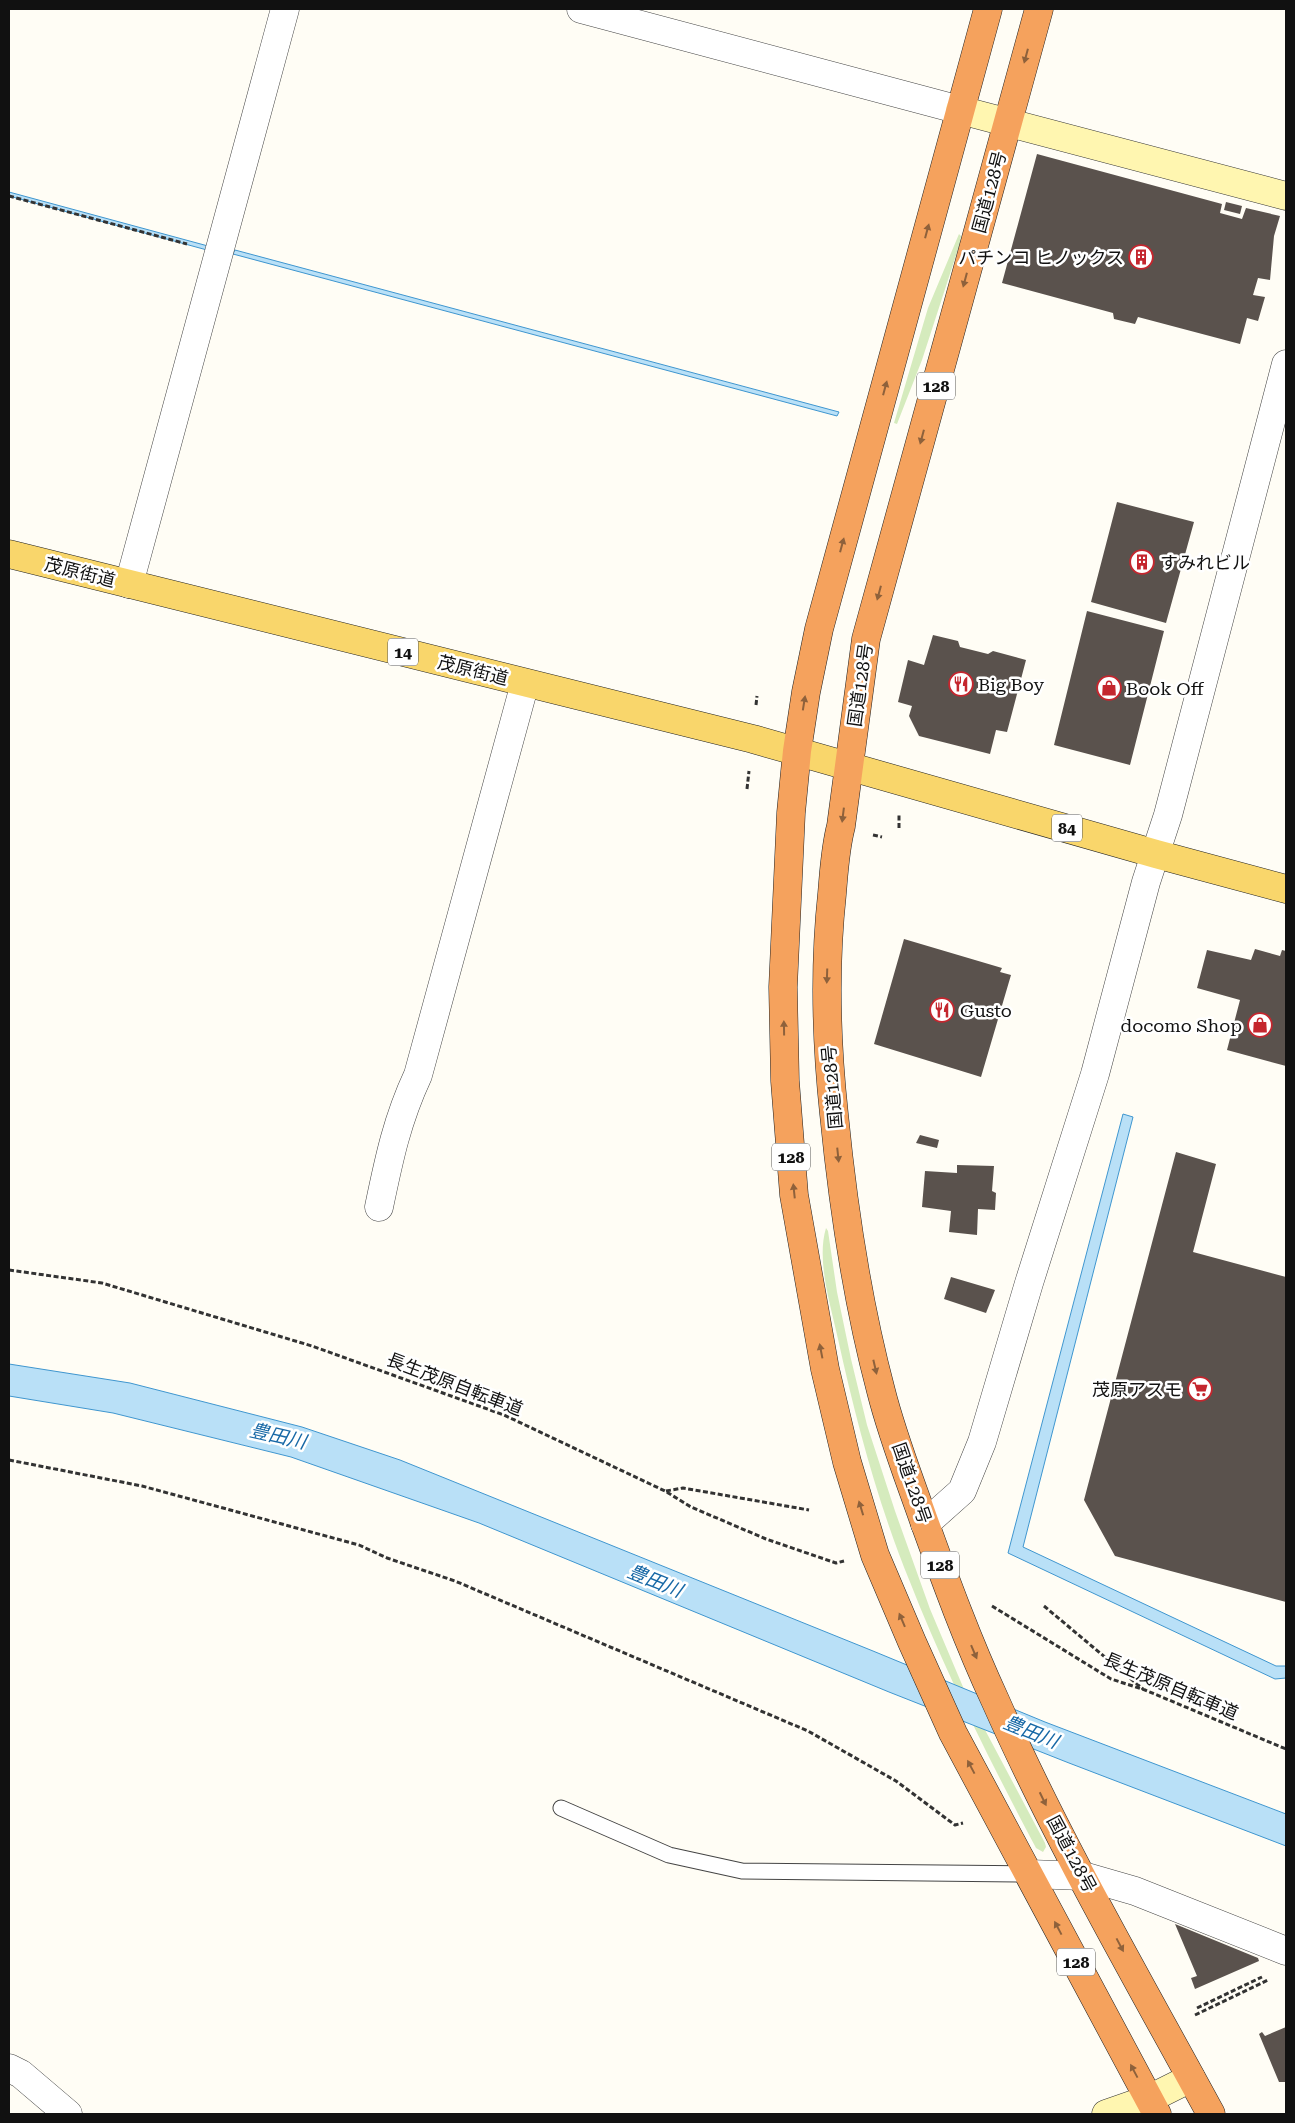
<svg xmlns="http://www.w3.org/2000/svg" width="1295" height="2123" font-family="'Roboto Serif','Noto Sans JP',serif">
  <rect width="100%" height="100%" fill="#fffdf5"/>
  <path fill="#d5ebbd" d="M959,234L961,236L960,243L922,360L897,424L894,423L928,308Z
    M826,1228L828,1231L837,1292L851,1359L867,1425L895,1511L930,1609L966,1694L1045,1843L1046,1847L1043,1852L1036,1848C990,1761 946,1674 910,1582C878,1504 856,1421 838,1339C831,1306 816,1261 826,1228Z"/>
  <path fill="#b9e0f7" stroke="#3f96cf" d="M9,192L208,246L207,250L9,196Z
    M235,250L839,412L837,416L233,254Z
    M1123,1114L1133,1117L1023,1547L1276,1666H1286V1678L1275,1679L1008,1553Z
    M9,1364L130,1383L302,1427L400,1460L873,1651L1045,1722L1286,1814V1846L1069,1763L889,1692L479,1523L291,1457L113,1413L9,1396Z"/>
  <path fill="#5a524d" d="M1037,154L1222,204L1220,213L1242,219L1246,208L1280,216L1274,236L1270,280L1258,278L1253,295L1265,297L1258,321L1247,318L1240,344L1138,317L1135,324L1114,319L1113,313L1002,283Z
    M1226,202L1242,206L1240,214L1224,210Z
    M1117,502L1194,522L1166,623L1091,602Z
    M1087,611L1164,631L1130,765L1054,745Z
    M933,635L958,641L960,647L988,654L993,651L1026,660L1007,732L996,730L990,754L919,736L909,716L912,706L898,702L908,660L924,665Z
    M904,939L1002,968L1000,972L1011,975L981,1077L874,1044Z
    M1255,949L1280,956L1282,950L1286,951V1066L1227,1050L1240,1000L1197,988L1207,950L1251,960Z
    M920,1135L939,1140L937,1148L916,1143Z
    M1176,1152L1216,1164L1193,1252L1286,1277V1602L1115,1556L1084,1500Z
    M957,1165L994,1166L992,1191L996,1193L995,1210L978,1209L977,1235L949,1232L951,1211L922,1207L925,1171L957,1173Z
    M951,1277L995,1290L986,1313L944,1299Z
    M1175,1924L1258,1958L1259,1961L1195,1989L1191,1978L1197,1976Z
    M1286,2027V2082H1279L1259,2034L1262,2032L1265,2036Z"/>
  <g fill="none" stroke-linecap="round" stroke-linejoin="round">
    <g stroke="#444" stroke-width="17">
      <path id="lane" d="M561,1808L669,1855L742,1871L1030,1874"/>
    </g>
    <g stroke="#444" stroke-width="29">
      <path id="street" d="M581,9L960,110
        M129,584L285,9
        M379,1207C389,1159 397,1120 418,1075L525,683
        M925,1524L962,1491L982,1442L1029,1283L1095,1074L1146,882L1168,815L1286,364
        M1030,1874L1083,1876L1135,1891L1286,1951
        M9,2068L21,2074L68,2114"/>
    </g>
    <g stroke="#333" stroke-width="29">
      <path id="secondary" d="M960,110L1286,196
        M1106,2114L1149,2099L1191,2078"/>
    </g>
    <g stroke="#222" stroke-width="29">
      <path id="primary" d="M9,554L753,739L1156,854L1286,889"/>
    </g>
    <g stroke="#222" stroke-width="29">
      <path id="highway" d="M988,9L819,629L806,692L797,751L791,813L783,987L785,1081L794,1195L825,1369L847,1462L875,1555L912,1642L953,1733L1157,2114
        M1039,9L866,639L841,826C835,849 834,871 832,894C824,968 826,1040 834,1114C843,1206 857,1301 881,1391C892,1435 909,1478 924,1521C946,1582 968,1642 995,1700C1058,1842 1137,1978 1211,2114"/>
    </g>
    <path stroke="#333" stroke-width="3" stroke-dasharray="5 2.5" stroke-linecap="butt" d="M9,196L187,244
      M756,705L757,696
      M747,789L749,771
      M899,828V814
      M873,835L882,837
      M9,1270L102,1283L312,1346L504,1415L665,1491L691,1507L766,1539L836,1563L844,1561
      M9,1460L142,1486L359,1545L387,1558L455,1581L808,1731L896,1781L955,1825L963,1823
      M666,1491L683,1488L809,1510
      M992,1606L1111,1679L1145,1690L1286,1749
      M1044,1606L1143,1689
      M1197,2008L1262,1977
      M1195,2015L1268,1980"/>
    <use href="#lane" stroke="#fff" stroke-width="15"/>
    <use href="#street" stroke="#fff" stroke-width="28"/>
    <use href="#secondary" stroke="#fff6b0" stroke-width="28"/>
    <use href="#primary" stroke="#f9d66b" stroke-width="28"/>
    <use href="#highway" stroke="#f5a25d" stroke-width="28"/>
  </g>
  <defs><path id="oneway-solid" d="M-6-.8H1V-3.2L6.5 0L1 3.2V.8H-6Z" transform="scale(1.25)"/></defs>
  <g fill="#8e613b">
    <use href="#oneway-solid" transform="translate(1026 56) rotate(105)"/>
    <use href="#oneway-solid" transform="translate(927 231) rotate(-75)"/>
    <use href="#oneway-solid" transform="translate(965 280) rotate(105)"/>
    <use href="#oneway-solid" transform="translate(885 388) rotate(-75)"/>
    <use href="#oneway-solid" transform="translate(922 437) rotate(105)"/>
    <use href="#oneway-solid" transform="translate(842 545) rotate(-75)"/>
    <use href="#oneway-solid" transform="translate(879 593) rotate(105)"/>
    <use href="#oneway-solid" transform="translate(804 703) rotate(-81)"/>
    <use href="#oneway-solid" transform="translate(843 815) rotate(97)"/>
    <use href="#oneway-solid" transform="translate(827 976) rotate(92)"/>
    <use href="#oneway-solid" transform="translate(784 1028) rotate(-91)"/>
    <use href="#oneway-solid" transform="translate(838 1155) rotate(84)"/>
    <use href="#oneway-solid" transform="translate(794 1191) rotate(-96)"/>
    <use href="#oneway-solid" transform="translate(821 1351) rotate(-101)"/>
    <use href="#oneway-solid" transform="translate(875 1367) rotate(77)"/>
    <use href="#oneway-solid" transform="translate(861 1508) rotate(-107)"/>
    <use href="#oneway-solid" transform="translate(902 1620) rotate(-113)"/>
    <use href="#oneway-solid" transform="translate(974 1652) rotate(67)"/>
    <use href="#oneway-solid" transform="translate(971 1767) rotate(-118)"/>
    <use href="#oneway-solid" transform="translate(1043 1799) rotate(64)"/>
    <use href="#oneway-solid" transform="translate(1058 1928) rotate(-118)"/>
    <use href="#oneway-solid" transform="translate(1120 1945) rotate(62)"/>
    <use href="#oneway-solid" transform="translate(1134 2071) rotate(-118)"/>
  </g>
  <defs>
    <g id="building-ring" transform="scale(1.25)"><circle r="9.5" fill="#fff" stroke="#c4262e" stroke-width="1.5"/><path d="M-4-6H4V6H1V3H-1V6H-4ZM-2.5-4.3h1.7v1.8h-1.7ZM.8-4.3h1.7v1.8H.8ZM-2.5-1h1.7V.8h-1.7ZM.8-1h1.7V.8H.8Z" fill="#c4262e"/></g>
    <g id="restaurant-ring" transform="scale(1.25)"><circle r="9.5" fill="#fff" stroke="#c4262e" stroke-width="1.5"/><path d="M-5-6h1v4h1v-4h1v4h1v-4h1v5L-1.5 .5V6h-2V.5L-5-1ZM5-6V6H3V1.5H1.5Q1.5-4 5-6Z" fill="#c4262e"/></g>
    <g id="shop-ring" transform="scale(1.25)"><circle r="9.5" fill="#fff" stroke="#c4262e" stroke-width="1.5"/><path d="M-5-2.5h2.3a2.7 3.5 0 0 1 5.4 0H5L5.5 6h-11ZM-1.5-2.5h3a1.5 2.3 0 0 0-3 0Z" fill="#c4262e"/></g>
    <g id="supermarket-ring" transform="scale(1.25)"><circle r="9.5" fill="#fff" stroke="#c4262e" stroke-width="1.5"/><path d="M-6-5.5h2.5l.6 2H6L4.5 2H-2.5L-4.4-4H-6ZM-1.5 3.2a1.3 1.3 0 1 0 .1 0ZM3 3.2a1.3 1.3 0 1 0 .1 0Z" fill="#c4262e"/></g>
  </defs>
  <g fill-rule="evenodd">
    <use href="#building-ring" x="1141" y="257"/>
    <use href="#building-ring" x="1142" y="562"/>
    <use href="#restaurant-ring" x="961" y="684"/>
    <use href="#shop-ring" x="1109" y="688"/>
    <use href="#restaurant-ring" x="942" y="1010"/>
    <use href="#shop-ring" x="1260" y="1025"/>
    <use href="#supermarket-ring" x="1200" y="1389"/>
  </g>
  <g text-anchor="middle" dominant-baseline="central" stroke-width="5" stroke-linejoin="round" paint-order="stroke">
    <g fill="#fff" stroke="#585858" stroke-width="1">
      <rect x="917" y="372.5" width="38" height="27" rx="4"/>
      <rect x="388" y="638.5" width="30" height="27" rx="4"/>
      <rect x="1052" y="814.5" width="30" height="27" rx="4"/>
      <rect x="772" y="1143.5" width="38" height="27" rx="4"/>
      <rect x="921" y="1551.5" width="38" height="27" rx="4"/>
      <rect x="1057" y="1948.5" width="38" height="27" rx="4"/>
    </g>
    <g font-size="16" font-weight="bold" fill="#111">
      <text x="936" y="386">128</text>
      <text x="403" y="652">14</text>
      <text x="1067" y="828">84</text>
      <text x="791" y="1157">128</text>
      <text x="940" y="1565">128</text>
      <text x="1076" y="1962">128</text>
    </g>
    <g font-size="18" fill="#111" stroke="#fff">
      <text transform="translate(989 192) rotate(-75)">国道128号</text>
      <text transform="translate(80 572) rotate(14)">茂原街道</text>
      <text transform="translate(473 670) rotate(14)">茂原街道</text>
      <text transform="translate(860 685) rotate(-82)">国道128号</text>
      <text transform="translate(832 1087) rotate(-95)">国道128号</text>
      <text transform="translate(455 1384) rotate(21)">長生茂原自転車道</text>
      <text transform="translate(912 1483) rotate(71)">国道128号</text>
      <text transform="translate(1171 1686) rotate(23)">長生茂原自転車道</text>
      <text transform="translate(1072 1854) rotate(62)">国道128号</text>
    </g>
    <g font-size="18" fill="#111" stroke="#fff" text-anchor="start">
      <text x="1124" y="257" text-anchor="end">パチンコ ヒノックス</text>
      <text x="1160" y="562">すみれビル</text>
      <text x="978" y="684">Big Boy</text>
      <text x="1126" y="688">Book Off</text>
      <text x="960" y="1010">Gusto</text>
      <text x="1242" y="1025" text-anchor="end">docomo Shop</text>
      <text x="1182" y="1389" text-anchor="end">茂原アスモ</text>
    </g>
    <g font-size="19" font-style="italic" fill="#1768a6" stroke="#fff">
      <text transform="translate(278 1436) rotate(13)">豊田川</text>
      <text transform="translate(655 1581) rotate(22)">豊田川</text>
      <text transform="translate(1031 1732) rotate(22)">豊田川</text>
    </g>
  </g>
  <rect width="1295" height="2123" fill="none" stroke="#111111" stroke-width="20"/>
</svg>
